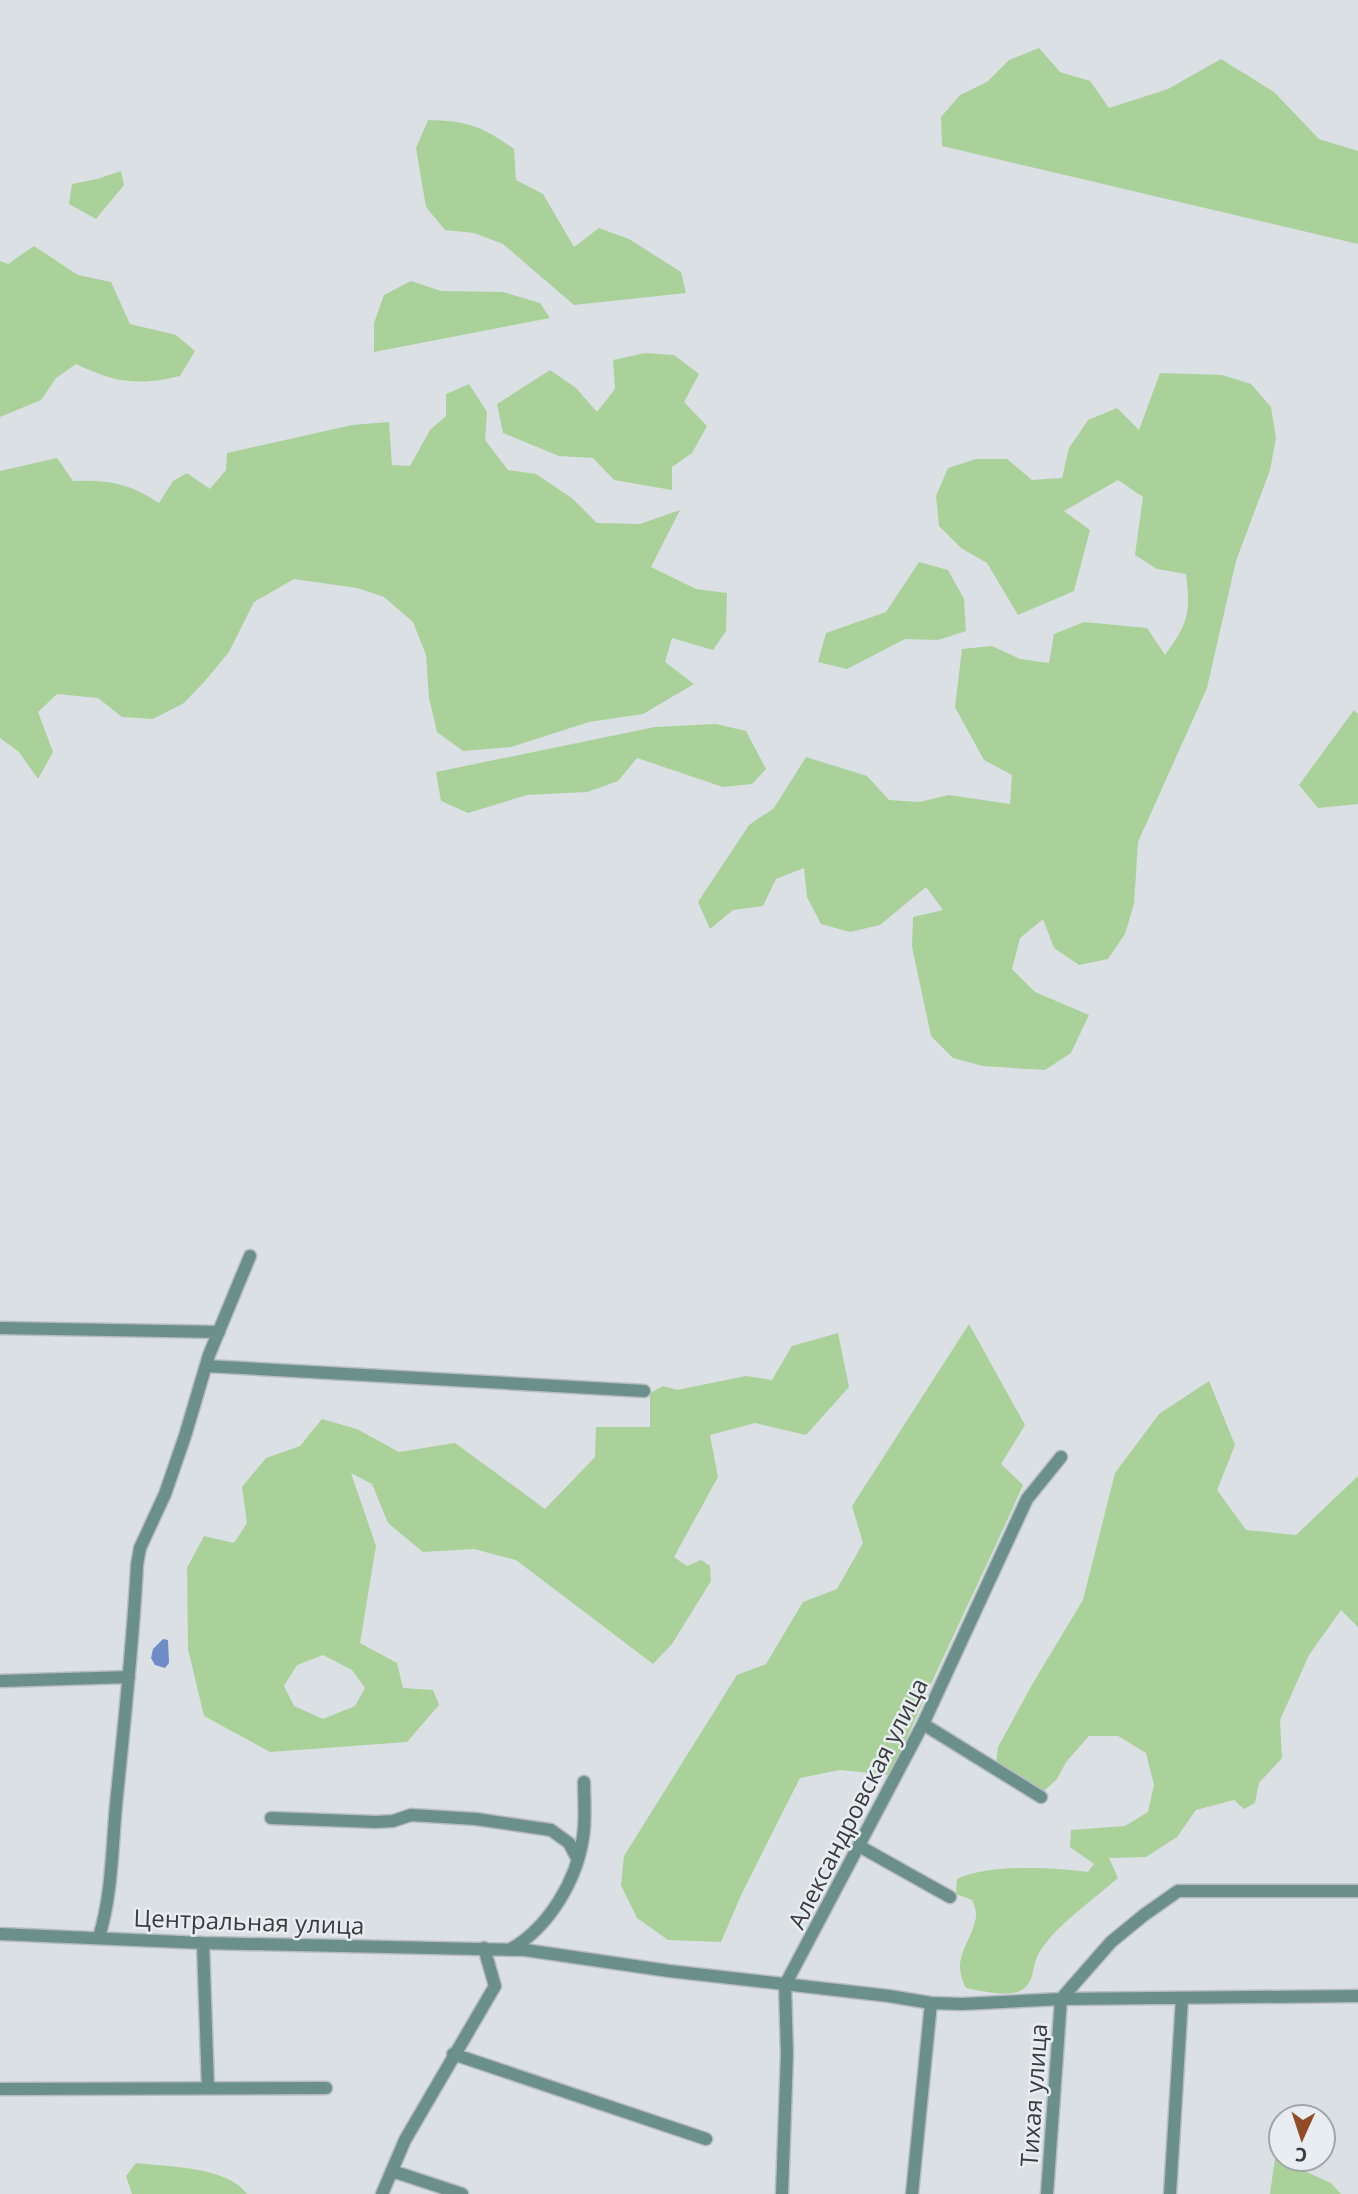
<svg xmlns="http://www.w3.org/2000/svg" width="1358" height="2194" font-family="'Open Sans',sans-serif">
  <rect width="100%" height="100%" fill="#dbe0e4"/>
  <path fill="#aad199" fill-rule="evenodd" d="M1039,48L1060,72L1090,81L1109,108L1168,89L1221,59L1274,92L1319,139L1358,151V244L942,146L941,117L960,95L987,82L1009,60Z
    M428,120C468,121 482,126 514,149L516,180L543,194L574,247L599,228L629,239L681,272L686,293L574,305L503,244L474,233L445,230L426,207L416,148Z
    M121,171L124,185L96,219L69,204L72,184L97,179Z
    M34,246L78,275L111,282L130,324L176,335L195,351L180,376C137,386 116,383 76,364L56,378L41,400L0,417V261L8,264Z
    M411,281L441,291L503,292L540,303L550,318L374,352V323L384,295Z
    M645,353L674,355L699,374L684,402L707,426L692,453L672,467V490L614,480L593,458L559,456L503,433L497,404L550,370L576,388L597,412L615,389L613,360Z
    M1160,373L1222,375L1251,384L1271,407L1276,438L1270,470L1236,561L1207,688L1138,842L1134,904L1125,934L1108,959L1079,965L1054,948L1043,919L1020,938L1012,969L1035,992L1089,1015L1071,1053L1045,1070L983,1066L953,1058L931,1036L912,947L913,917L943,910L926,887L880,925L850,932L821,924L807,897L804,868L776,879L763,906L733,910L710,929L698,902L749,825L774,808L806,757L867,776L889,800L919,802L949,795L1010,804L1012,775L984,760L955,707L962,649L992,646L1020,659L1049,663L1054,634L1084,622L1147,628L1165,655C1188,623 1191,614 1186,574L1157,569L1135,555L1143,497L1118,480L1064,511L1090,530L1074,591L1018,615L987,563L961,548L939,526L936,496L948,468L976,459H1007L1032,480L1062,478L1069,448L1088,420L1117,408L1139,430Z
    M469,384L487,412L485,440L508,470L536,474L573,499L597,523L640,524L680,510L651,567L696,589L727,593L726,631L713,650L672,638L665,662L694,684L643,714L589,722L511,747L463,751L437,732L429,698L426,655L413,622L384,597L357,588L294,579L254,602L229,652L205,681L184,703L153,719L122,717L98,698L57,694L38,712L53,752L38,779L19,752L0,738V471L57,458L73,481C109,480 128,483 159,503L173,481L187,473L210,489L226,470L227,453L352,425L389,422L392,465L410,466L430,430L446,416V394Z
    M919,562L948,570L964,599L966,631L938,640L905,639L847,669L818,662L826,633L886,612Z
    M1354,710L1358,714V804L1318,808L1299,785Z
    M716,724L746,731L766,769L752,784L723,787L637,758L618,781L587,792L527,795L468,813L441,801L436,772L655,727Z
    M969,1324L1025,1425L1001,1464L1023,1485C980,1582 932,1677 891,1775L840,1770L800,1778L742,1893L721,1942L668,1940L637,1918L621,1885L624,1856L737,1675L766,1664L803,1602L837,1589L863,1543L852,1506Z
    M838,1333L849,1387L806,1435L755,1423L710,1435L718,1477L674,1557L687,1566L701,1560L710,1566L711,1581L672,1644L653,1664L516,1560L474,1549L423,1552L388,1523L372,1484L351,1473L376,1546L360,1643L397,1663L403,1688L433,1690L439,1705L407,1742L270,1752L204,1716L188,1649L187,1568L204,1536L234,1543L247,1523L242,1487L266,1458L300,1446L322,1419L357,1429L399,1452L455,1443L545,1509L595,1457L596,1427H650V1393L663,1386L677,1390L746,1376L772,1380L792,1346ZM323,1655L352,1670L365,1688L355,1706L323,1719L294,1706L284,1686L297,1665Z
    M1209,1381L1235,1445L1217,1490L1246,1530L1296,1535L1358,1476V1627L1341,1610L1309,1655L1280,1720L1282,1758L1259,1783L1255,1803L1244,1809L1234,1800L1196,1810L1177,1837L1146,1857L1109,1858L1118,1878C1095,1898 1053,1928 1039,1953C1031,1966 1036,1983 1020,1991C1008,1997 980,1991 966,1988C950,1958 971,1945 976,1917C977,1911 974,1905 972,1900L956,1894L957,1879C988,1864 1053,1867 1088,1872L1094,1864L1070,1847L1071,1830L1125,1826L1148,1812L1154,1785L1146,1753L1118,1736H1089L1066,1762L1057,1779L1042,1793L996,1764L998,1747L1033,1683L1083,1600L1115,1473L1159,1414Z
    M1275,2158L1331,2183L1341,2194H1270Z
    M136,2163C167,2167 227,2166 247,2194H132L126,2176Z"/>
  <path fill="#708cc6" d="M163,1639L168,1640L169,1663L165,1668L155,1665L151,1658L153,1649Z"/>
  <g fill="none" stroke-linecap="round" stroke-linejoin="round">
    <g stroke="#b8bcbf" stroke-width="15">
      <path id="minor" d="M0,1328L219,1332
        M206,1366L644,1391
        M0,1681L129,1677
        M923,1724L1041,1797
        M271,1818L376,1822L393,1821L411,1815L476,1819L551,1830L569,1843L578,1860
        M859,1846L950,1897
        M0,1934L203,1943L525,1950L669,1971L889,1996L931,2003L962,2004L1061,1999L1358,1996
        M99,1937C112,1895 112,1848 116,1805C124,1725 133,1645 137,1565L140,1548L165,1494L185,1436L209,1355L250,1256
        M203,1943L208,2088
        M511,1949C549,1927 577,1880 583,1837C586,1819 584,1800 584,1782
        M453,2054L706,2139
        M0,2089L326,2088
        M392,2171L462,2194
        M382,2194L405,2140L495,1986L484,1948
        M782,2194L787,2054L785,1985L923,1724L1027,1499L1061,1457
        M912,2194L931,2003
        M1047,2194L1061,1999L1111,1942L1144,1915L1178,1891H1358
        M1170,2194L1182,1998"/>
    </g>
    <use href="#minor" stroke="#6b908c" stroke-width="12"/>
  </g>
  <g text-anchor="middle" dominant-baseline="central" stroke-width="5" stroke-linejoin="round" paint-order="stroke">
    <g font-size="24" fill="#3a3c3d" stroke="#e8edf1">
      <text transform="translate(857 1803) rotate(-63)">Александровская улица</text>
      <text transform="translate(249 1921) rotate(2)">Центральная улица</text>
      <text transform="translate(1033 2095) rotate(-86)">Тихая улица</text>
    </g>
  </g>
  <g transform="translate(1302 2138) rotate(183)"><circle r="33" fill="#e8edf1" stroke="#a2a6a9" stroke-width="2"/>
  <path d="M0-5L12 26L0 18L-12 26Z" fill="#924b25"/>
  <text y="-10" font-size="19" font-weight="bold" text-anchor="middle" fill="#3a3c3d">С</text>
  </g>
</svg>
